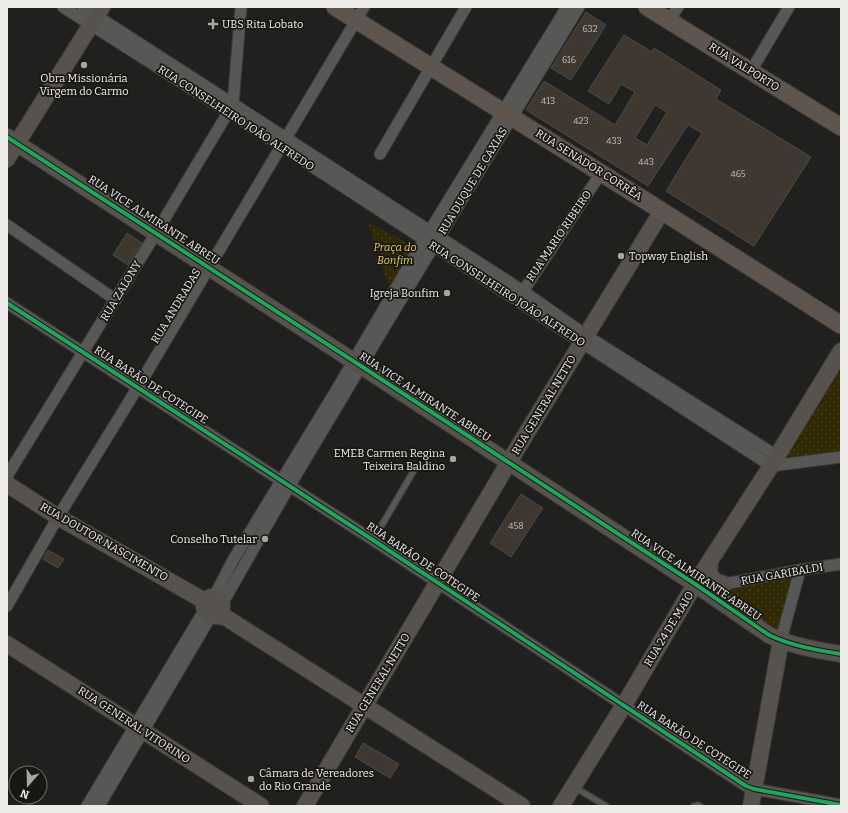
<svg xmlns="http://www.w3.org/2000/svg" width="848" height="813" font-family="Bitter,serif">
  <defs>
    <pattern id="park-dots" width="8" height="8" patternUnits="userSpaceOnUse"><rect width="8" height="8" fill="#302904"/><path d="M2 2h.1M6 6h.1" fill="none" stroke="#443e1c" stroke-width="1.8" stroke-linecap="round"/></pattern>
  </defs>
  <rect width="100%" height="100%" fill="#20201e"/>
  <path fill="url(#park-dots)" d="M368,222L417,248L390,289Z
    M841,371V454L791,458L787,457L788,452L837,374Z
    M795,577L778,634L727,596L726,591Z"/>
  <path fill="#3e3830" stroke="#4b4b49" fill-rule="evenodd" d="M586,12L606,25L571,80L551,68Z
    M624,35L652,52L654,48L721,90L716,99L811,157L754,246L666,191L702,133L688,125L648,186L526,110L544,81L615,125L635,92L621,84L609,104L588,91ZM655,105L667,112L647,145L635,138Z
    M127,233L142,243L128,265L113,255Z
    M521,494L543,508L511,557L490,543Z
    M48,550L64,559L58,568L43,559Z
    M363,743L399,764L390,778L355,757Z"/>
  <g fill="none" stroke-linecap="round" stroke-linejoin="round">
    <g stroke="#3b3a39" stroke-width="8">
      <path id="lane" d="M373,540L416,467
        M574,787L606,806
        M694,806L698,805L700,806"/>
    </g>
    <g stroke="#3b3a39" stroke-width="13">
      <path id="street" d="M63,7L250,126L771,466L841,457
        M83,7L523,291L590,338L777,456
        M669,21L678,7
        M751,71L789,7
        M380,154L466,7
        M7,225L116,300
        M520,296L601,173
        M7,303L373,540L746,786L754,789L841,805
        M7,476L156,233L233,104L241,7
        M724,584L800,570L841,564
        M212,597L217,591L233,560L337,389L424,240L567,7
        M222,604L290,485L390,318L579,7
        M7,606L58,517L138,387L364,7
        M781,640L800,570
        M87,806L205,609
        M99,806L211,616"/>
    </g>
    <g stroke="#3b3a39" stroke-width="18">
      <path id="secondary" d="M7,137L361,366L695,584L769,635C792,646 816,650 841,654
        M7,159L102,7
        M7,484L58,517L201,599L205,605
        M710,562L709,574L715,581L724,584C717,594 720,598 727,606
        M204 606a9 9 0 1 1 18 0a9 9 0 1 1-18 0Z
        M215,616L225,617L522,806
        M7,644L261,806
        M305,806L509,462L662,211
        M561,806L624,705L695,584L771,466L841,351
        M751,806L781,640"/>
    </g>
    <g stroke="#3b3a39" stroke-width="19">
      <path id="primary" d="M335,7L646,201L841,325
        M647,7L841,127"/>
    </g>
    <use href="#lane" stroke="#575756" stroke-width="5.5"/>
    <use href="#street" stroke="#575756" stroke-width="11"/>
    <use href="#secondary" stroke="#56524e" stroke-width="16"/>
    <use href="#primary" stroke="#5e564e" stroke-width="17"/>
    <g stroke="#181714" stroke-width="6">
      <path id="cycleway" d="M7,137L361,366L695,584L769,635C792,646 816,650 841,654
        M7,303L373,540L746,786L754,789L841,805"/>
    </g>
    <use href="#cycleway" stroke="#20a55d" stroke-width="4"/>
  </g>
  <g fill="#a5a5a2" stroke="#181714" stroke-width="1.5">
    <path d="M211 18h4v4h4v4h-4v4h-4v-4h-4v-4h4z"/>
    <circle cx="84" cy="65" r="4"/>
    <circle cx="621" cy="256" r="4"/>
    <circle cx="447" cy="293" r="4"/>
    <circle cx="453" cy="459" r="4"/>
    <circle cx="265" cy="539" r="4"/>
    <circle cx="251" cy="779" r="4"/>
  </g>
  <g text-anchor="middle" dominant-baseline="central" stroke-width="3.5" stroke-linejoin="round" paint-order="stroke">
    <g font-size="9" fill="#c1bfbb">
      <text x="590" y="29">632</text>
      <text x="569" y="60">616</text>
      <text x="548" y="101">413</text>
      <text x="581" y="121">423</text>
      <text x="614" y="141">433</text>
      <text x="646" y="162">443</text>
      <text x="738" y="174">465</text>
      <text x="516" y="526">458</text>
    </g>
    <g font-size="11" fill="#edece9" stroke="#181714" text-anchor="start">
      <text x="222" y="24">UBS Rita Lobato</text>
      <text x="84" y="78" text-anchor="middle">Obra Missionária<tspan x="84" dy="13">Virgem do Carmo</tspan></text>
      <text x="629" y="256">Topway English</text>
      <text x="439" y="293" text-anchor="end">Igreja Bonfim</text>
      <text x="445" y="453" text-anchor="end">EMEB Carmen Regina<tspan x="445" dy="13">Teixeira Baldino</tspan></text>
      <text x="257" y="539" text-anchor="end">Conselho Tutelar</text>
      <text x="259" y="773">Câmara de Vereadores<tspan x="259" dy="13">do Rio Grande</tspan></text>
    </g>
    <g font-size="11" fill="#edece9" stroke="#181714">
      <text transform="translate(744 67) rotate(32)">RUA VALPORTO</text>
      <text transform="translate(236 118) rotate(33)">RUA CONSELHEIRO JOÃO ALFREDO</text>
      <text transform="translate(589 165) rotate(32)">RUA SENADOR CORRÊA</text>
      <text transform="translate(473 181) rotate(-59)">RUA DUQUE DE CAXIAS</text>
      <text transform="translate(154 220) rotate(33)">RUA VICE ALMIRANTE ABREU</text>
      <text transform="translate(559 236) rotate(-56)">RUA MARIO RIBEIRO</text>
      <text transform="translate(121 291) rotate(-59)">RUA ZALONY</text>
      <text transform="translate(507 294) rotate(33)">RUA CONSELHEIRO JOÃO ALFREDO</text>
      <text transform="translate(176 306) rotate(-59)">RUA ANDRADAS</text>
      <text transform="translate(151 385) rotate(33)">RUA BARÃO DE COTEGIPE</text>
      <text transform="translate(425 397) rotate(33)">RUA VICE ALMIRANTE ABREU</text>
      <text transform="translate(544 405) rotate(-59)">RUA GENERAL NETTO</text>
      <text transform="translate(104 542) rotate(30)">RUA DOUTOR NASCIMENTO</text>
      <text transform="translate(423 562) rotate(34)">RUA BARÃO DE COTEGIPE</text>
      <text transform="translate(782 574) rotate(-10)">RUA GARIBALDI</text>
      <text transform="translate(696 575) rotate(34)">RUA VICE ALMIRANTE ABREU</text>
      <text transform="translate(669 629) rotate(-59)">RUA 24 DE MAIO</text>
      <text transform="translate(378 683) rotate(-59)">RUA GENERAL NETTO</text>
      <text transform="translate(134 725) rotate(33)">RUA GENERAL VITORINO</text>
      <text transform="translate(694 740) rotate(33)">RUA BARÃO DE COTEGIPE</text>
    </g>
    <g font-size="11" font-style="italic" fill="#e6cf5a" stroke="#181714">
      <text x="395" y="247">Praça do<tspan x="395" dy="13">Bonfim</tspan></text>
    </g>
  </g>
  <rect width="848" height="813" fill="none" stroke="#edece9" stroke-width="16"/>
  <g transform="translate(28 785) rotate(200)"><circle r="19" fill="#181714" stroke="#6d6c69"/>
  <path d="M0-3L7 15L0 10L-7 15Z" fill="#a5a5a2"/>
  <text y="-6" font-size="11" font-weight="bold" text-anchor="middle" fill="#edece9">N</text>
  </g>
</svg>
